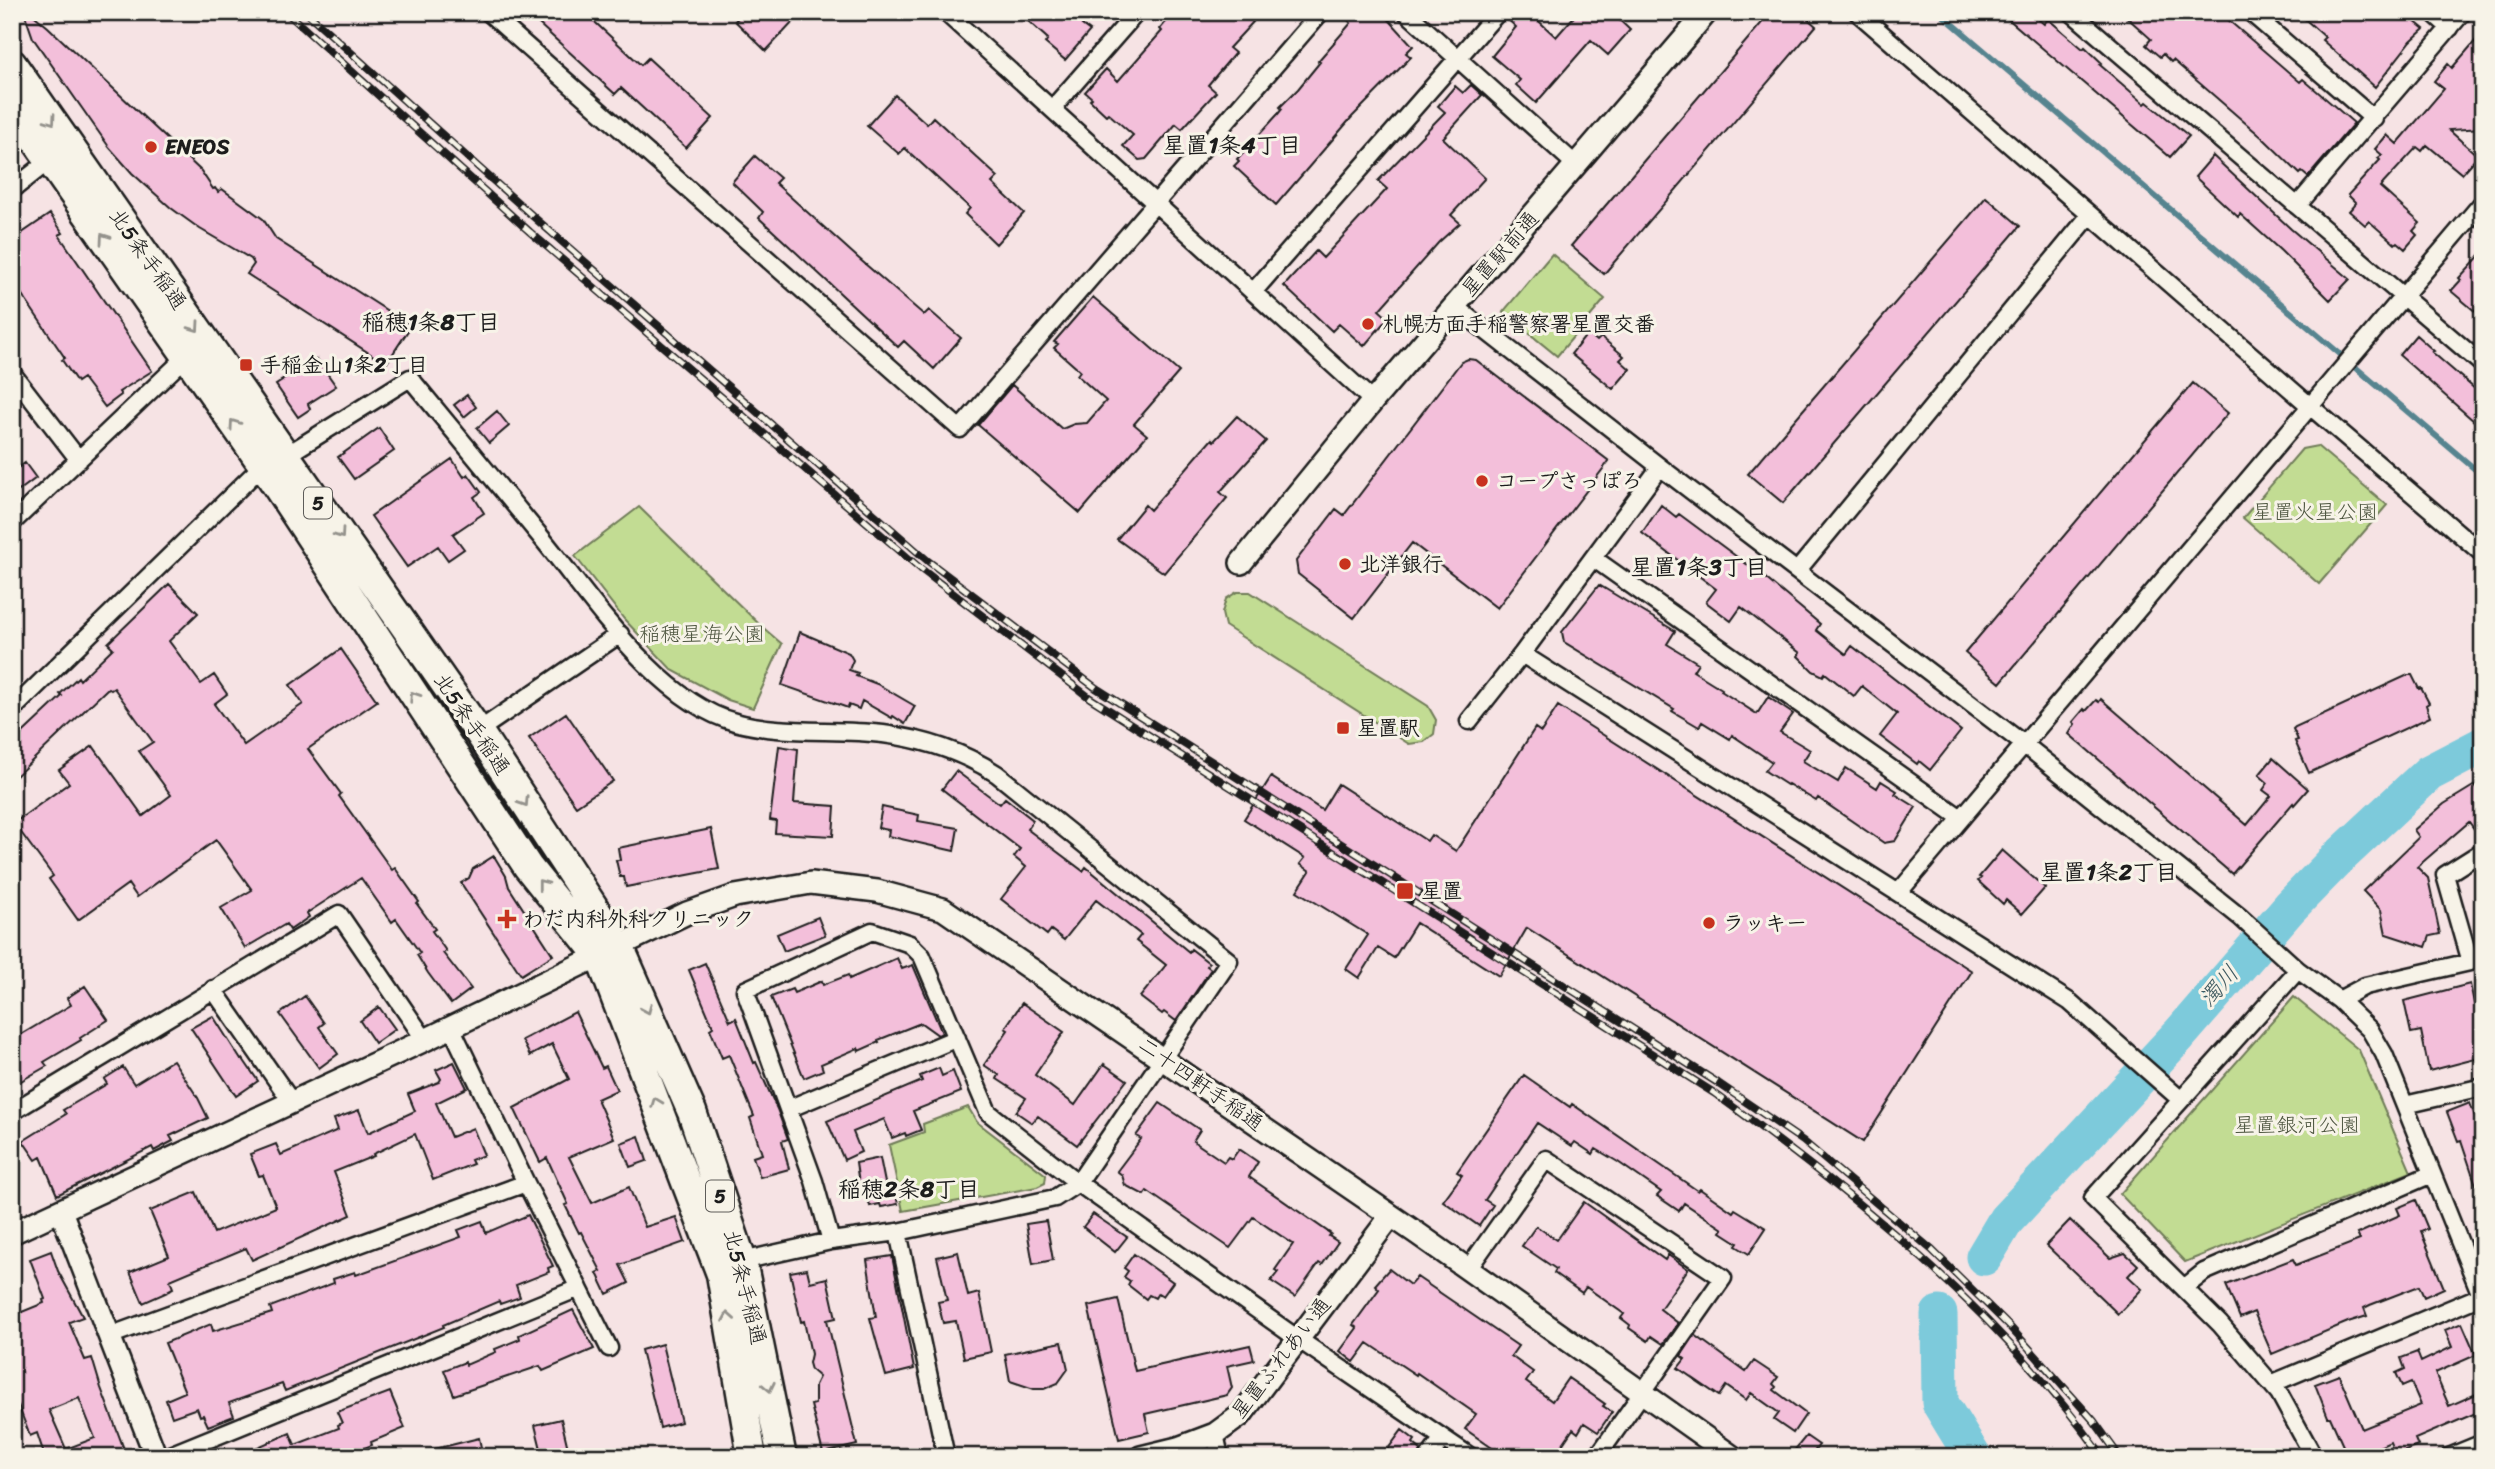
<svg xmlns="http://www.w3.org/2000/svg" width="2495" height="1469" font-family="Sriracha,'Klee One',sans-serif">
  <rect width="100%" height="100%" fill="#f6e3e4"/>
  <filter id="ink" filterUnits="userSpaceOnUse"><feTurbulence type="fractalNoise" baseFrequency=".0143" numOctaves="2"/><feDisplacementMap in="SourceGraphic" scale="14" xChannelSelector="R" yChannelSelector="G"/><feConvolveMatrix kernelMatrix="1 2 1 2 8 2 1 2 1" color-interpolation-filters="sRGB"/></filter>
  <g filter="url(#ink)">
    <path fill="#c2dc93" stroke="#6f7c58" stroke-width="2" d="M1552,254L1605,299L1557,356L1503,312Z
      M2317,446L2387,505L2319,584L2243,518L2302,449Z
      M639,507L760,625L782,644L753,708L728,700L672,670L624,619L575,556Z
      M1237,592H1250L1428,706L1436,720L1434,734L1424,742L1409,744L1225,626L1222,613L1226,599Z
      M2294,997L2359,1050L2411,1172L2185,1262L2120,1194Z
      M968,1107L977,1122L1046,1175L1045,1183L1037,1187L903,1211L889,1145L924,1132L923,1124Z"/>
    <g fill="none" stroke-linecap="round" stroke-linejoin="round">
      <path stroke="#56848f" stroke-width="6" d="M1939,12L2483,476"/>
      <path stroke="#7dcadb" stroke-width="37" d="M1984,1257L2006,1220L2179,1035L2290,907L2337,859L2429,773L2483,745
        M1939,1314L1940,1403L1973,1457"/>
    </g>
    <path fill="#f3bfda" stroke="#1c1c1c" stroke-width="2" fill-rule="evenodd" d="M24,12H30L48,27L201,171L213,189L215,188L218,192L222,189L263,219L276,239L411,326L386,364L247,274L254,264L251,259L200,229L171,208L132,173L109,147L33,38Z
      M526,12H584L641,65L648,58L713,118L686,148L621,88L615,94Z
      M743,12H785L794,21L766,51L735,21Z
      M1018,12H1093L1082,25L1090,31L1065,60L1045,43L1048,39Z
      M1174,12H1242L1253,22L1229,48L1235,53L1208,85L1216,92L1182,129L1176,124L1146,159L1139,160L1123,146L1133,135L1108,113L1106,115L1090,100L1092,98L1085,92L1106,69L1118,81L1162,31L1160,29Z
      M1340,12H1382L1413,46L1406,53L1411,57L1352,117L1276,205L1234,166L1239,161L1237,159L1278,114L1282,109L1280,107L1298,89L1320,62L1318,61L1351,23Z
      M1508,12H1529L1556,37L1578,12H1611L1630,30L1608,55L1591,40L1536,103L1516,85L1520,80L1492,56L1516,27L1506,18Z
      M1771,12H1800L1816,26L1604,274L1571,246Z
      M2000,12H2030L2044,24L2048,19L2083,49L2085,47L2102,63L2100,65L2145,104L2147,102L2189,136L2170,157Z
      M2121,12H2219L2300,82L2303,79L2354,123L2308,177L2302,172L2300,174L2265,140L2173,60L2171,62L2163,54L2160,57L2146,45L2151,39Z
      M2297,12H2403L2424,29L2411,41L2375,87L2322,40L2325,37Z
      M2483,32V128L2449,130L2478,156L2462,174L2427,145L2422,151L2417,147L2380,187L2420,223L2413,231L2417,235L2405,249L2397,242L2395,244L2369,221L2365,225L2349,211L2356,203L2348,195L2380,160L2378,158L2382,155L2375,149L2387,135L2397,144L2444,89L2434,81L2448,64L2452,68Z
      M1471,85L1482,95L1443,138L1485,178L1451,215L1460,223L1439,242L1379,310L1388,318L1364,346L1339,324L1332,331L1284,286L1316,251L1323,258L1387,189L1378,181L1445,112L1438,106L1455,86L1463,93Z
      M895,95L927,124L933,117L998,177L992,183L1024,213L996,244L965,214L970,208L911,154L905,148L899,154L867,126Z
      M755,156L780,178L775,183L857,257L924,315L929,310L961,338L934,369L904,341L898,347L759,218L763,212L732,182Z
      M2213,156L2291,229L2350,279L2330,300L2281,251L2240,214L2238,217L2195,177Z
      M1986,197L2020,226L1783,503L1748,474Z
      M50,214L63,233L59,235L152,371L119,392L121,395L105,407L83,378L77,382L62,360L65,358L12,280V240Z
      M2483,252V318L2451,291L2461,280L2459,278Z
      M1093,297L1179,372L1134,424L1147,435L1080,513L978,425L1012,385L1062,429L1074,424L1087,423L1106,401L1077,375L1080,371L1054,348L1058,344L1054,342Z
      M1588,333L1597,341L1601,337L1624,356L1620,360L1630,369L1613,389L1571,354Z
      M2416,335L2434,351L2432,352L2483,396V429L2399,355Z
      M317,359L336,386L308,404L310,409L298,417L276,385L282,381L281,380Z
      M1468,359L1476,360L1609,461L1497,608L1412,543L1354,618L1298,574L1296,561L1336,509L1344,515L1461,362Z
      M2193,383L2228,413L2000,683L1965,653Z
      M467,395L476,407L464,417L454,405Z
      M497,411L509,426L489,443L477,428Z
      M1237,416L1266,441L1220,492L1227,498L1164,573L1117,539L1145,505L1150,510L1212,439L1214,441Z
      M379,428L394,451L354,479L338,457Z
      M452,459L464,477L468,474L481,492L474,497L484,513L453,534L464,549L448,560L438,546L407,567L371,516Z
      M25,463L36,478L12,496V472Z
      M1661,505L1676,517L1679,514L1764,577L1820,624L1816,630L1846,654L1852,646L1961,731L1930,770L1919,761L1917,764L1880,736L1897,714L1862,686L1854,696L1825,673L1823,676L1813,671L1798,656L1800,653L1741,607L1731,621L1706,602L1716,589L1642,533Z
      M169,584L198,613L169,641L201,684L214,675L227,694L214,704L244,745L303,704L290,685L341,649L377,701L308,749L341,794L339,796L392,870L395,868L419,902L417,904L435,929L432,931L446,951L443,953L471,989L451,1004L428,973L417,955L420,953L396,919L392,922L361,878L307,913L309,917L290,930L286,924L245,948L221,908L252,890L216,840L137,897L128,884L78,920L49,879L53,876L14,823L69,783L59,770L93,746L143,816L171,795L139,751L153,742L114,688L111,690L108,688L12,780V743L62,696L60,694L78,677L80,680L113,648L108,643Z
      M1599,585L1675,631L1667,644L1698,663L1693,671L1722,689L1721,691L1757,714L1768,697L1793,714L1780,732L1810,750L1803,761L1838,782L1846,768L1877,788L1881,781L1897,791L1895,794L1916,807L1895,841L1884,843L1818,798L1816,801L1788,784L1787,785L1765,771L1772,762L1732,735L1730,739L1702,722L1699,727L1672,711L1674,709L1564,642L1562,632Z
      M800,632L849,653L853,660L849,670L858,673L856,676L877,684L915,706L905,724L893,716L892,718L862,701L859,709L849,705L848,708L782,685Z
      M2408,675H2412L2419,689L2421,688L2429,703L2426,705L2430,717L2309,773L2295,741L2298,740L2293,729L2295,727Z
      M2101,699L2247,825L2271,796L2263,790L2268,783L2259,775L2273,758L2308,789L2294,805L2293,803L2232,874L2069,734L2075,724L2073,722L2084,709L2086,711L2096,700L2099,702Z
      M1558,706L1972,971L1863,1142L1527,928L1499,976L1416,923L1394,958L1378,948L1359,978L1346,969L1368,935L1297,891L1310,871L1300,864L1305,858L1244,819L1271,777L1322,810L1338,784L1427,841L1431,835L1456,851L1535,728L1541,732Z
      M566,713L613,781L576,806L529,738Z
      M779,746L798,749L794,803L835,806L833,836L775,833L776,821L770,820Z
      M956,771L1000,804L1005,798L1033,820L1027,829L1083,871L1086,867L1189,952L1191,949L1209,963L1207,966L1211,969L1176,1021L1164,1012L1162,1014L1140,997L1166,965L1136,941L1141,935L1096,900L1064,940L1051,930L1047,935L1001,899L1026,867L1014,857L1020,849L942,789Z
      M2475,785L2483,797V841L2469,822L2417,867L2428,878L2440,934L2430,936L2426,947L2386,934L2381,910L2363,891L2419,837L2414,830L2444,804Z
      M882,807L919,815L918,821L958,828L954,851L888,836L889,830L878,828Z
      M711,829L719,869L626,887L624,877H620L616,860H620L618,848Z
      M2002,850L2045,888L2022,914L2006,900L2003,904L1978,881L1981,878L1979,877Z
      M494,856L506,876L509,887L553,955L521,975L461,883L469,878L473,869Z
      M818,917L825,935L784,951L777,934Z
      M897,958L902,969L913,965L942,1033L938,1035L921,1023L878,1040L879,1042L859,1051L858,1048L821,1064L823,1070L804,1078L771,997L792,989L794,993L822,981L823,985L848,975L849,979Z
      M705,963L730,1021L736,1018L754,1063L756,1062L777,1109L788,1139L782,1141L789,1169L760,1177L753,1157L762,1154L750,1118L754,1116L729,1055L722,1058L710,1029L713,1027L689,970Z
      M2470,984L2474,1003L2483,1001V1057L2429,1071L2421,1031L2411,1033L2404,1001Z
      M85,986L108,1020L80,1038L81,1040L44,1062L47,1066L12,1086V1040L71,1005L67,998Z
      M305,996L324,1023L319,1027L338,1054L319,1068L280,1014Z
      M1022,1003L1064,1032L1035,1075L1075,1105L1104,1064L1127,1080L1077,1145L1038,1116L1032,1123L1016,1112L1026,1098L997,1079L999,1075L984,1065L1008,1030L1005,1028Z
      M379,1007L395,1029L375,1043L360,1021Z
      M575,1012L602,1068L606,1066L617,1090L597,1099L614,1138L569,1157L592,1203L629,1187L645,1227L676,1217L685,1242L620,1265L629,1283L607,1294L597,1273L601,1271L581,1232L579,1233L565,1205L568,1204L547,1158L540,1162L514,1108L569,1079L552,1044L530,1056L522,1040Z
      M213,1016L241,1060L243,1059L258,1081L236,1096L191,1028Z
      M173,1060L198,1098L208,1118L170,1136L173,1141L154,1151L152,1147L57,1195L41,1157L36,1160L23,1141L66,1114L63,1110L107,1084L104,1079L123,1067L134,1084Z
      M454,1062L467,1088L436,1103L451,1137L473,1128L484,1155L471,1160L473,1164L433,1180L415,1134L373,1154L374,1156L334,1172L351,1215L252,1260L246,1248L170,1280L173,1288L169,1290L170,1291L143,1303L130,1272L169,1256L150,1211L196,1192L214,1233L276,1207L263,1175L259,1176L250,1154L276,1144L281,1155L338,1130L334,1119L359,1110L368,1133L415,1111L408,1094L439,1082L441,1079L436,1070Z
      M939,1068L942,1076L953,1071L961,1092L913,1111L921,1130L906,1136L905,1133L892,1138L884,1119L853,1132L861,1152L844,1160L827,1121L922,1081L920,1076Z
      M1524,1075L1570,1107L1572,1104L1698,1191L1700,1189L1733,1212L1735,1209L1766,1228L1749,1254L1736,1246L1738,1243L1721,1232L1723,1229L1684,1203L1679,1211L1657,1196L1661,1192L1618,1162L1596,1149L1593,1154L1575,1142L1572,1146L1537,1123L1485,1200L1493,1205L1479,1226L1443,1201L1462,1175L1457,1172Z
      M1160,1103L1200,1130L1193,1141L1224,1162L1228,1157L1232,1159L1239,1149L1258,1162L1249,1177L1331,1234L1329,1236L1338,1242L1322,1265L1319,1263L1295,1297L1271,1281L1278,1272L1275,1270L1293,1244L1253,1217L1230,1248L1147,1191L1144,1195L1125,1185L1122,1175L1117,1171L1141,1139L1136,1136Z
      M2470,1103L2483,1138V1196L2480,1197L2461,1140L2458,1141L2447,1112Z
      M639,1136L647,1161L630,1167L621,1143Z
      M880,1158L886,1188L894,1186L898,1204L881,1207L880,1204L870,1206L866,1190L859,1184L856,1163Z
      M2416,1200L2428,1229L2421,1232L2444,1288L2424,1297L2419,1286L2370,1305L2364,1308L2367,1316L2348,1322L2272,1354L2254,1312L2240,1318L2226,1285L2293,1259L2296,1265L2360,1240L2357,1234L2400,1215L2397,1208Z
      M1584,1202L1665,1260L1668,1255L1688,1269L1660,1309L1678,1323L1663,1344L1651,1336L1648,1341L1629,1328L1630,1325L1621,1318L1624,1314L1586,1287L1582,1293L1554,1273L1556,1269L1522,1246L1536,1226L1557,1240Z
      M1093,1214L1127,1237L1115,1252L1083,1227Z
      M528,1215L553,1266L548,1268L549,1272L516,1285L520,1297L500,1304L499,1301L443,1325L444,1327L285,1391L282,1384L229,1403L234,1416L208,1426L203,1415L200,1416L197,1408L172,1417L166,1400L185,1392L165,1343L211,1324L213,1331L272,1313L270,1307L334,1283L333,1279L355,1272L356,1275L461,1237L458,1230L482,1221L486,1233Z
      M2070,1220L2110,1258L2125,1253L2138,1265L2128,1276L2142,1289L2118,1314L2046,1245Z
      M1046,1221L1053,1260L1033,1264L1026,1224Z
      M51,1251L58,1271L83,1317L69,1322L85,1360L92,1358L101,1388L127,1457H45L37,1433L30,1436L18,1405L12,1408V1316L44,1303L43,1300L45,1299L30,1259ZM79,1398L95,1438L66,1449L49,1410Z
      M958,1252L968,1296L979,1293L991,1352L964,1358L956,1321L943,1323L938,1302L947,1300L937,1257Z
      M1134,1254L1173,1282L1163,1296L1158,1293L1155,1298L1149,1295L1146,1299L1128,1285L1130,1281L1124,1277L1128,1271L1124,1268Z
      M892,1256L914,1369L886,1376L870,1318L876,1317L867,1260Z
      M807,1269L810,1282L827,1278L836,1318L827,1320L857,1445L823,1453L811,1405L815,1404V1385L819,1377L811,1370L809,1363L811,1354L804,1321L801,1322L790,1272Z
      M1389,1269L1410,1285L1417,1277L1518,1346L1511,1356L1533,1372L1526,1382L1552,1401L1568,1378L1605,1404L1603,1406L1612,1412L1598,1432L1584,1423L1578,1433L1573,1429L1554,1457H1505L1465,1429L1476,1414L1417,1373L1416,1375L1368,1343L1354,1362L1340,1351L1357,1328L1353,1325L1379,1289L1375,1285Z
      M1118,1299L1135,1371L1250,1345L1254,1360L1227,1366L1232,1388L1227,1395L1145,1414L1149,1432L1119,1439L1088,1306Z
      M573,1310L594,1349L543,1371L540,1366L454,1395L444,1370L465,1362L466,1365L496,1352L495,1349L520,1339L519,1335Z
      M2462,1323L2476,1355L2435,1373L2449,1406L2483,1391V1410L2415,1439L2418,1446L2395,1455L2390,1442L2357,1457H2348L2330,1417H2328L2315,1384L2339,1375L2362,1429L2421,1405L2411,1382L2402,1386L2396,1373L2405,1369L2401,1358L2417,1352L2421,1362L2452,1347L2445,1330Z
      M1695,1335L1746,1372L1754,1361L1778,1377L1773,1384L1776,1387L1774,1390L1806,1414L1793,1433L1774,1420L1779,1413L1751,1393L1746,1400L1726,1386L1719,1396L1678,1368L1685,1359L1681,1356Z
      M1062,1342L1068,1369L1058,1383L1044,1389H1034L1010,1381L1005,1354Z
      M662,1344L681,1422L660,1428L641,1350Z
      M390,1392L405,1428L371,1442L372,1445L342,1457H235L290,1433L295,1445L339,1428L338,1425L342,1423L337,1412Z
      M561,1419L570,1457H543L535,1425Z
      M1402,1430L1415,1440L1413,1443L1421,1450L1419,1457H1382Z
      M1806,1436L1819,1445L1810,1457H1789Z
      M479,1438L483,1457H428L427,1451Z"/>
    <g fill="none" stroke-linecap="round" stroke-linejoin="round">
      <g stroke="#1c1c1c" stroke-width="21">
        <path id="minor" d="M488,12L960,429L1321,12
          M945,12L1373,401
          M1406,12L1577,166
          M1857,12L2310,406L2483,554
          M2071,12L2483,365
          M2250,12L2374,119
          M2432,12L2450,28
          M1052,109L1137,12
          M12,190L50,160
          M2297,206L2463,12
          M1253,292L1498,12
          M1454,306L1660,467L2025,745L2240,917L2298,970L2339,1000L2370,1030L2384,1054L2483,1300
          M12,373L79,460
          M285,456L410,378C455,432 500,487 545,542C593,601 659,702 735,722C783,735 833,728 883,734C923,739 963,752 997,774L1229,961L1078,1183L1055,1198L898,1232L831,1241L742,1261
          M12,523L187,356
          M1593,558L1961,818
          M1797,571L2090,215
          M1522,654L2070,1002L2180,1099
          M12,710L263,465
          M1469,721L1522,654L1660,467
          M478,731L620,634
          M1899,892L2483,202
          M2470,962L2445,875L2483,851
          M2298,970L2093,1198L2220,1324L2279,1393L2314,1457
          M213,989L291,1101
          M2339,1000L2365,986L2483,959
          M451,1027L526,1183L609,1348
          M2405,1105L2483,1087
          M788,1109L957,1038
          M12,1112L339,914L425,1040
          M898,1232L946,1457
          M831,1241L814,1181L745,990L872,931L910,944L922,956L988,1112L1078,1183L1298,1339L1471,1457
          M1468,1269L1546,1159L1723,1278L1597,1457
          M2184,1288L2204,1272L2432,1174
          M109,1336L526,1183
          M2271,1384L2481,1296
          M1215,1434L1220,1457
          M165,1457L579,1288
          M1429,1457L1443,1438
          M2449,1457L2483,1443"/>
      </g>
      <g stroke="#1c1c1c" stroke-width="26">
        <path id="tertiary" d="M1241,563L1373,401L1707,12
          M61,1211L156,1457
          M12,1233L425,1040L687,913L735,896L811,883L877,891L943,909L1418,1234L1733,1457
          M1141,1457L1178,1448L1215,1434L1241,1415L1391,1216"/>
      </g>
      <g stroke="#1c1c1c" stroke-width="33">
        <path id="trunk" d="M12,64L478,731L619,946L692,1112L742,1261L782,1457
          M12,106L263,465L528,867L600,957L721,1274L752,1457"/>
      </g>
      <use href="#minor" stroke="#f7f3e8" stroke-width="16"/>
      <use href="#tertiary" stroke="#f7f3e8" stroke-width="21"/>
      <use href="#trunk" stroke="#f7f3e8" stroke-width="28"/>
      <g stroke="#1c1c1c" stroke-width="8">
        <path id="rail" d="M286,12L530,232L921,569L1090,698L1714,1093C1858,1197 1999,1312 2103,1457
          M306,12L536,219L928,561L1096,688L1718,1083L1803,1141L1932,1250L2010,1327L2094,1421L2120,1457"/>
      </g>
      <use href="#rail" stroke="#f7f3e8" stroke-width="5" stroke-dasharray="16" stroke-linecap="butt"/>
    </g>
    <defs><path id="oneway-chevron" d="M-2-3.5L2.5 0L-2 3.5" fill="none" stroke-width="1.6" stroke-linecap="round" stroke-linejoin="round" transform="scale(1.75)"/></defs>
    <g stroke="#94928c">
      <use href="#oneway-chevron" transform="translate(51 120) rotate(55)"/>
      <use href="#oneway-chevron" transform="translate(104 238) rotate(-125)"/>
      <use href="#oneway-chevron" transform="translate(195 327) rotate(55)"/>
      <use href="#oneway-chevron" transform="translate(234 424) rotate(-125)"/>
      <use href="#oneway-chevron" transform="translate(340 534) rotate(55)"/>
      <use href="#oneway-chevron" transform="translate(414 696) rotate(-123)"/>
      <use href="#oneway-chevron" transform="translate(524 802) rotate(57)"/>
      <use href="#oneway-chevron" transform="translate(542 884) rotate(-128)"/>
      <use href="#oneway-chevron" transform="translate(647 1009) rotate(66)"/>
      <use href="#oneway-chevron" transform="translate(656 1102) rotate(-111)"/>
      <use href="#oneway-chevron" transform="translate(728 1317) rotate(-100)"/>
      <use href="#oneway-chevron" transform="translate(769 1387) rotate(78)"/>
    </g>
  </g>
  <g fill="#c8321e" stroke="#f7f3e8" stroke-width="2.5">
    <circle cx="151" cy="147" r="7"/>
    <circle cx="1368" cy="324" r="7"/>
    <rect x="239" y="358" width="14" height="14" rx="3.5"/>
    <circle cx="1482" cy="481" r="7"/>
    <circle cx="1345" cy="564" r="7"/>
    <rect x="1336" y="721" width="14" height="14" rx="3.5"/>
    <rect x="1396" y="882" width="18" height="18" rx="3.5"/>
    <path d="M503.5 908.5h7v7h7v7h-7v7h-7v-7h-7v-7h7z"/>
    <circle cx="1709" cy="923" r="7"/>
  </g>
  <g text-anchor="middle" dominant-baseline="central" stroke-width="6" stroke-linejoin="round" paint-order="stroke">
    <g fill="#f7f3e8" stroke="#5e5c59" stroke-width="2">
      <rect x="304" y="487.5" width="28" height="31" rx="5"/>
      <rect x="706" y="1180.5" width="28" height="31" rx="5"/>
    </g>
    <g font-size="19" font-weight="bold" fill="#1c1c1c">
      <text x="318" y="503">5</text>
      <text x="720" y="1196">5</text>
    </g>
    <g font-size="21" font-weight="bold" fill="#1c1c1c" stroke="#f7f3e8" text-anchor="start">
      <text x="165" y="147">ENEOS</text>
      <text x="1382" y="324">札幌方面手稲警察署星置交番</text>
      <text x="260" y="365">手稲金山1条2丁目</text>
      <text x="1496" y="481">コープさっぽろ</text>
      <text x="1359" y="564">北洋銀行</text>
      <text x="1357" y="728">星置駅</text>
      <text x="1421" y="891">星置</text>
      <text x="523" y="919">わだ内科外科クリニック</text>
      <text x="1723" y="923">ラッキー</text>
    </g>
    <g font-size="21" fill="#1c1c1c" stroke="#f7f3e8">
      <text transform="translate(1500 254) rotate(-49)">星置駅前通</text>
      <text transform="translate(148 259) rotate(55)">北5条手稲通</text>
      <text transform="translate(472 724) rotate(56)">北5条手稲通</text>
      <text transform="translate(1201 1084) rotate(35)">二十四軒手稲通</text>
      <text transform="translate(745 1287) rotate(76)">北5条手稲通</text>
      <text transform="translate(1281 1358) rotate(-52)">星置ふれあい通</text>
    </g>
    <g font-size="21" fill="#4e5640" stroke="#f7f3e8">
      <text x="2315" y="512">星置火星公園</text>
      <text x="702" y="634">稲穂星海公園</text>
      <text x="2297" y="1125">星置銀河公園</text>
    </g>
    <g font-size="23" font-weight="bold" fill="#1c1c1c" stroke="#f7f3e8">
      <text x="1232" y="145">星置1条4丁目</text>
      <text x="431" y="322">稲穂1条8丁目</text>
      <text x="1699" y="567">星置1条3丁目</text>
      <text x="2109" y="872">星置1条2丁目</text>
      <text x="909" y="1189">稲穂2条8丁目</text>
    </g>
    <g font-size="23" font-style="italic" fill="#3e595f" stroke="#f7f3e8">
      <text transform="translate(2219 986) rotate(-48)">濁川</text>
    </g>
  </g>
  <rect width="2495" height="1469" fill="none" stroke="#f7f3e8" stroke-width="42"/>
  <rect x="21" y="21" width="2453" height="1427" fill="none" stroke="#1c1c1c" stroke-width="2.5" filter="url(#ink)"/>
</svg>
